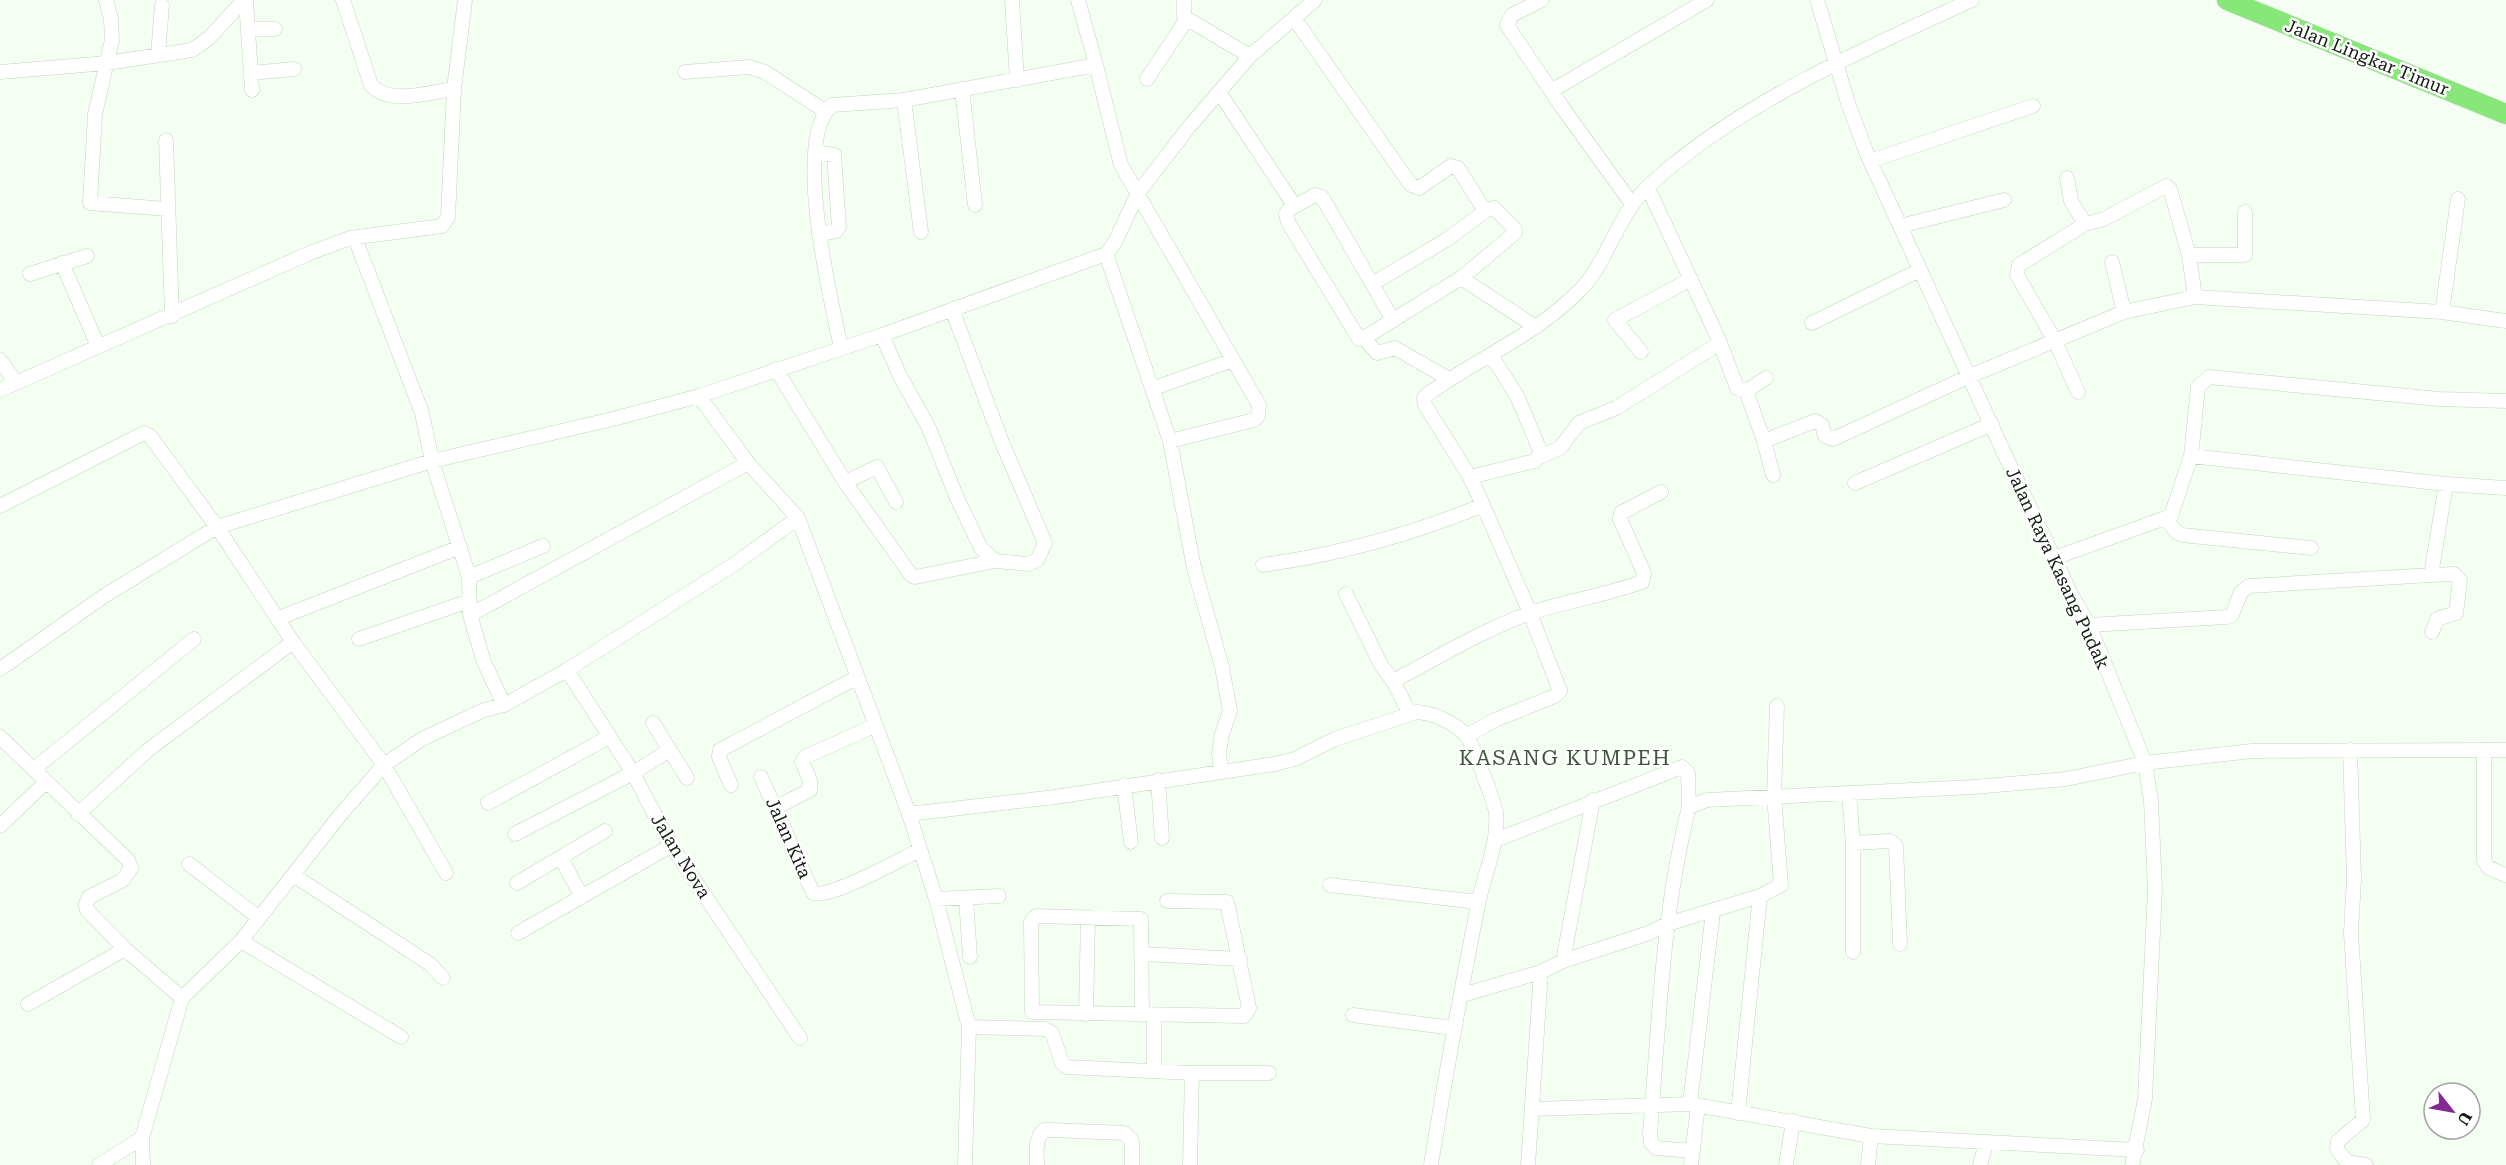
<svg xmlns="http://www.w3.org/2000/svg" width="2506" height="1165" font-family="'Roboto Serif',serif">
  <rect width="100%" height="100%" fill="#f5fef3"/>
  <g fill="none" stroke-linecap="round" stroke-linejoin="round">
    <g stroke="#bfd6bb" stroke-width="15">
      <path id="minor" d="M106,0L111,19L112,40L95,114L90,203L167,209
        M246,0L252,90
        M343,0L371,85C390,106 429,92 454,89
        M1012,0L1017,80
        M1078,0L1096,65
        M1542,0L1512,15L1507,25L1562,107L1632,204
        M1817,0L1848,103L1867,154L2005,455L2071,594L2089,625L2145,763L2151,801L2155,890L2145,1099L2132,1165
        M1184,1V17L1250,56
        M1294,18L1411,185L1419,188L1451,166L1458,168L1485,211
        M249,29H275
        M158,55L162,5
        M0,72L107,63L192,50L209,38L244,0
        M685,72L749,67L765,72L825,111
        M251,73L294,69
        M1147,79L1187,19
        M962,89L975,205
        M1551,91L1707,0
        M1219,92L1294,205
        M904,100L921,232
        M166,140L172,316
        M815,152L834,155L839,227L836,231L819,234
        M1870,161L2033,106
        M2067,178L2071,201L2085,224
        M1648,188L1719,340L1737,388L1746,391L1766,378
        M1900,226L2004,200
        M355,238L422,413L432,461L469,577L470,615L484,662L504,705
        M1106,254L1170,441L1194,568L1222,667L1230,711L1222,734L1219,753L1221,772
        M2189,255H2245V212
        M2112,262L2124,312
        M62,263L98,346
        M30,274L87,256
        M1461,278L1536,327
        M2442,312L2458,199
        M1393,320L1322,197L1315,195L1288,210L1286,214L1288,222L1359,339L1364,338L1377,353L1395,348L1449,379
        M1812,323L1920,270
        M882,335L900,376L928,426L957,498L981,548L995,561L1028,564L1037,560L1045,543L1001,440L952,309
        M1364,338L1461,278L1515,233V229L1494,208L1488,209L1446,240L1372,284
        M841,348C831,301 792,138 832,105L904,100L1096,65L1121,165L1259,405L1258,416L1254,420L1170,441
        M1641,352L1615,320L1691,279
        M0,360L16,383
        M776,369L845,482L877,467L896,502
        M1154,388L1233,360
        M0,390L310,253L350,238L442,226L448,217L454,89L465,0
        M1746,391L1764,441L1773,475
        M2078,392L2055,341L2017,275L2019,265L2085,224L2104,219L2166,186L2170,189L2189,255L2195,297
        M699,396L748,463L798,518L909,814L936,899L969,1027L965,1165
        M1764,441L1815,421L1822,425L1825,436L1833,439L1970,376L2124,312L2195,297L2442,312L2506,321
        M2191,456L2446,484L2506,488
        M1540,457L1560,448L1579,423L1616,408L1720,343
        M1470,477L1535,461L1541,453L1517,396L1491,355
        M845,482L911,575L915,577L995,561
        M1855,483L1992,424
        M1483,505L1470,477L1425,405L1424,398L1428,394C1478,358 1538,334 1581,289C1604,265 1613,231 1633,204C1642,191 1656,179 1668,169C1755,96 1869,47 1972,0
        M0,506L144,433L150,436L217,527L432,461L613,419L699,396L882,335L1106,254L1115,242L1138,193L1189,127L1250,56L1315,0
        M2167,520L2176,532L2182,535L2311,548
        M2054,558L2171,516L2191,456L2198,387L2209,377L2439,399L2506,401
        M1263,565C1340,554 1411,535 1483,505L1530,613L1560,691L1555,696L1495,720L1466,736
        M2431,575L2454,574L2460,580L2456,613L2437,619L2432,632
        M469,577L543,546
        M1346,594L1381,665L1393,681
        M470,615L748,463
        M279,618L460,547
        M2089,625L2226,617L2232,615L2241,592L2249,586L2431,575L2446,484
        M359,639L469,601
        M0,669L104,596L217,527L293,642L384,765L446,873
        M567,670L633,773L669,842L800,1038
        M1410,714L1393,681C1437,658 1483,630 1530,613C1567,601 1606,595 1642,582L1644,573L1620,519L1621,513L1661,492
        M653,723L687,778
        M0,737L128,860L131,868L123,880L89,897L86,904L87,910L125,949L182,998
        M2350,750L2354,879L2351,933L2363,1120L2338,1141L2337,1149L2347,1162L2366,1165
        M2484,750V861L2489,868L2506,875
        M34,769L194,639
        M761,777L813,893C831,899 900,859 920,850
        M1158,780L1162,838
        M731,785L719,757L720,750L856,678
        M1124,785L1131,842
        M1849,794L1853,843V952
        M488,803L609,737
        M777,807L810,790V780L802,762L805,757L874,726
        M78,814L148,750L293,642
        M909,814L1055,797L1275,764L1295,759L1335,739L1417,712C1433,713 1455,723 1466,735C1472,743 1494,801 1496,812C1499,845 1484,873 1478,905C1461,991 1445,1078 1431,1165
        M0,826L46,782
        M515,834L633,773L670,750
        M1496,840L1682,767L1688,773L1689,807
        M1853,843L1890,841L1896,846L1900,944
        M561,858L582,897
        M189,864L259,918
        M293,875L430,964L443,978
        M517,883L605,831
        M1330,885L1478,902
        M966,898L970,957
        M936,899L999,896
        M518,933L667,848L669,842
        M241,941L401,1037
        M1143,954L1240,959
        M1563,961L1593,800
        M1462,995L1541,972L1563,961L1649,933L1667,924L1760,896L1781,885L1774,795L1777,706
        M28,1004L125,949
        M1086,1014L1088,917
        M1142,1015L1141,919L1036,916L1031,922L1032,1012L1244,1016L1249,1008L1227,902L1167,901
        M1353,1015L1453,1028
        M969,1027L1045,1029L1052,1033L1062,1063L1067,1067L1192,1073L1190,1165
        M1154,1071V1015
        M1192,1073H1269
        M1690,1104L1713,912
        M1533,1109L1690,1104L1871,1136L2137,1150
        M1738,1113L1760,896
        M1693,1151L1656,1148L1651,1143L1650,1134C1659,1024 1662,913 1689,807L1707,800L1974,787L2066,779L2145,763L2252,751L2506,750
        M99,1165L142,1138
        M143,1165L142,1138L182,998L241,941L341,814L384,765L422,739L484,710L504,705L567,670L733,565L798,518
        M1037,1165C1037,1152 1034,1140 1044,1130H1051L1124,1133L1132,1141V1165
        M1528,1165L1541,972
        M1691,1165L1698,1105
        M1786,1165L1793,1121
        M1868,1165L1871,1136
        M1980,1165L1986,1143"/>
    </g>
    <g stroke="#d9dbd9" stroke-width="21">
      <path id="highway" d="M2227,0L2506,114"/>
    </g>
    <use href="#minor" stroke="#fff" stroke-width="14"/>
    <use href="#highway" stroke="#87e779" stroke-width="20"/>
  </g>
  <g text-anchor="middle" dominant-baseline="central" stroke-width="5" stroke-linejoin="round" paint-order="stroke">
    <g font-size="18" fill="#141d13" stroke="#fff">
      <text transform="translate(2367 57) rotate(22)">Jalan Lingkar Timur</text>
      <text transform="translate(2058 568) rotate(65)">Jalan Raya Kasang Pudak</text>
      <text transform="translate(789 838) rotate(66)">Jalan Kita</text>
      <text transform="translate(681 856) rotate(58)">Jalan Nova</text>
    </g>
    <g font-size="21" letter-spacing="1.5" fill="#41553e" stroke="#fff">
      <text x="1565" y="758">KASANG KUMPEH</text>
    </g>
  </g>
  <g transform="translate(2452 1111) rotate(121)"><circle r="28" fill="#ffffff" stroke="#a1a5a1" stroke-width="1.5"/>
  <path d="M0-4.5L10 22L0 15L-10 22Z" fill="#842994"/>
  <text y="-9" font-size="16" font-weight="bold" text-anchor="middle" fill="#141d13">U</text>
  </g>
</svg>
